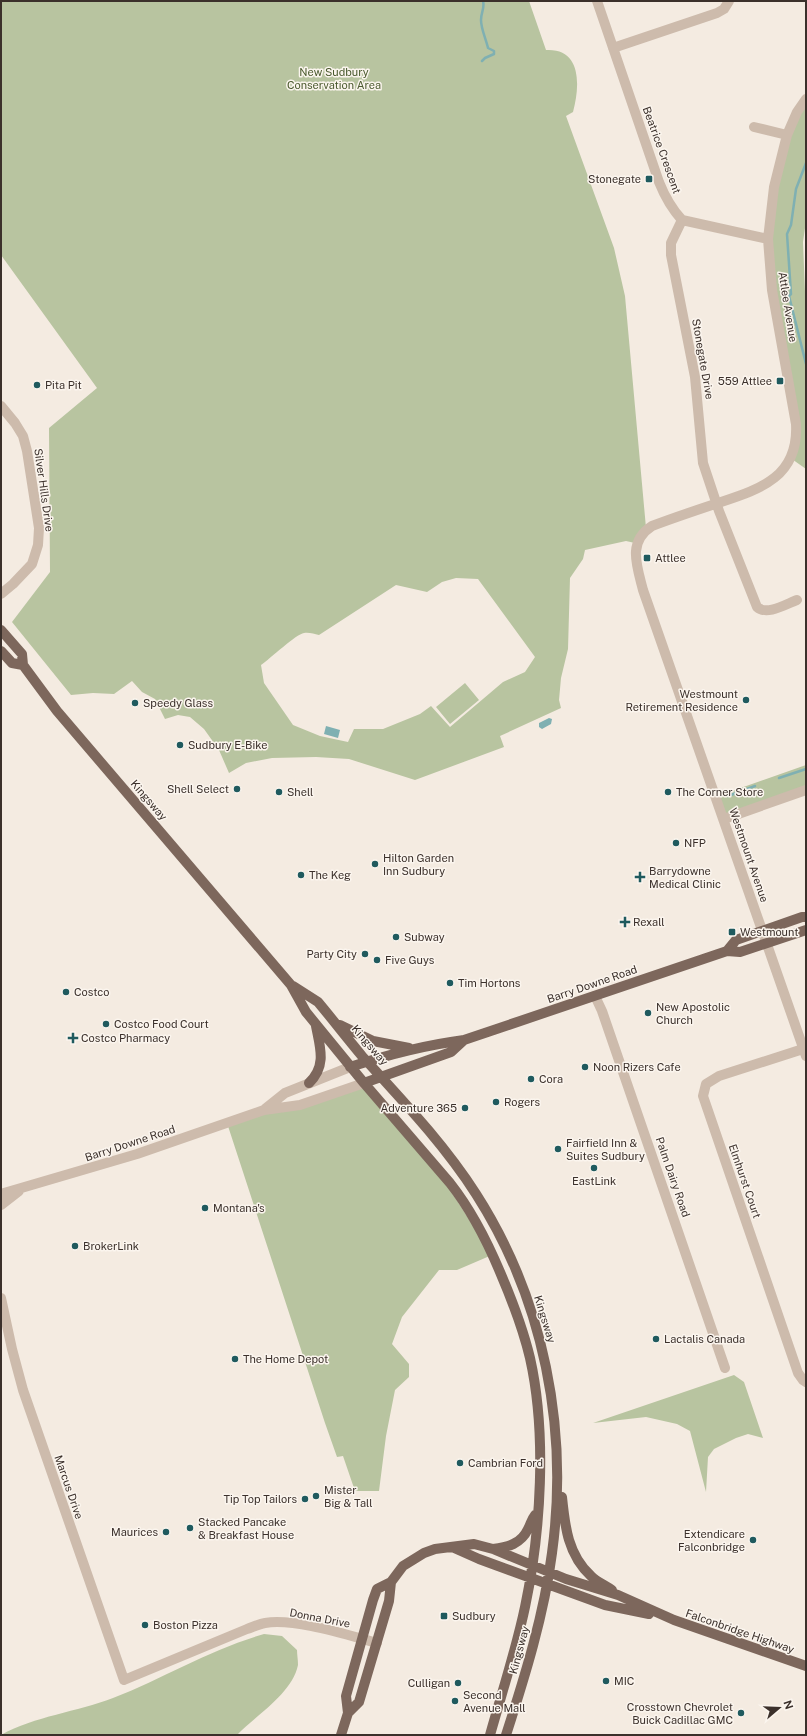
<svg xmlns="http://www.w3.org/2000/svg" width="807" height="1736" font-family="'Public Sans',sans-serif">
  <rect width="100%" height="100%" fill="#f4ebe1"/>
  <path fill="#b8c4a0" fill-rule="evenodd" d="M1,1H529L546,50C582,48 580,86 573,112L566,116L614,248L625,296L646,528L635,543L626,541L585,550L583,559L570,578L568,649L561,678L559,700L561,708L500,736L504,747L415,780L349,759L316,757L272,758L246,763L229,773L219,750L204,729L190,717L178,715L165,719L155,699L142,692L132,681L114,694L93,693L71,695L12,622L50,572L49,428L97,388L1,255ZM456,578L478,579L535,657L525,672L503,682L450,727L431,706L420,714L383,729H354L348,742L320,736L293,725L264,683L261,665C270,659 296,634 304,633C309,632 314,634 319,635L396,585L427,592L442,582Z
    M806,98V221L803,242L806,316V469L789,457L796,437L770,273L777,172Z
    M465,683L479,700L450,724L436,707Z
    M806,765V790L723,819L715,797Z
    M364,1083L434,1165L492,1255L457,1270H439L402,1317L392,1344L409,1364V1377L395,1390L386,1436L379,1491H355L343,1456L337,1457L325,1423L227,1123Z
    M734,1375L744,1382L763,1438L748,1434L736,1438L714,1449L708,1457L706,1492L690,1431L677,1424L646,1417L593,1423Z
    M264,1634L282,1636L297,1650C297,1654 298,1660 298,1665C292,1694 256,1715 237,1735H1C35,1716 77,1712 113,1698C164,1678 211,1649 264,1634Z"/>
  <path fill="#7fb0b2" d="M549,718L552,719L551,724L542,729L539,727V723Z
    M326,726L340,730L338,738L324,734Z"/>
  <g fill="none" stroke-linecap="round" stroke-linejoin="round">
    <path stroke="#7fb0b2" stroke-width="2.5" d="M482,61L485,58L494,54V51L488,48C486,39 481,29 481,20C481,12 485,8 483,1
      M806,163L796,189L791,225L787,234L791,294L789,296L806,364
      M779,778L806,769
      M728,796L755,786"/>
    <path stroke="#cdbbac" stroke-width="10" d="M597,1L659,182C665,197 671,208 682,220L768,239
      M613,48L717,13L724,9L729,1
      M806,99L797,112L787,135L774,187L768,239L772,290L796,424C799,479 757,490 715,504C694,511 673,518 652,526C627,542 637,566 643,590L806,1056
      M754,127L787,135
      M682,220L671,243V255L695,377L703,463L719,511L757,607C767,616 786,604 797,600
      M1,406L15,423L23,436L27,451L39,528L38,545L32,564L13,584L1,594
      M724,819L806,790
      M595,996L602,1011L725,1368
      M806,1048L719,1076L706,1084L703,1096L798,1373L803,1380L806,1382
      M265,1109L285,1093L350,1067
      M1,1194L137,1154L264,1110L300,1105L364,1083
      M1,1205L19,1191
      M1,1298L12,1349L23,1390L124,1680L247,1629C253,1627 259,1624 265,1623C295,1618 347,1635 377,1643"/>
    <path stroke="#7d675c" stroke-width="10" d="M1,630L22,654L23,665L57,711L291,985L306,1012L364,1083L450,1183C472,1211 487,1241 500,1272C512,1300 523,1329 530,1358C547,1434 541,1531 525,1607C516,1650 502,1692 490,1735
      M1,651L12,663L23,665
      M727,951L736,940L802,917H806
      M293,986L318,1002C333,1020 347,1038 362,1056C402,1100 444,1144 476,1194C544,1300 569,1429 552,1553C544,1615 525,1676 506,1735
      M340,1025L373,1041L409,1048
      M350,1067C387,1055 426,1045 464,1040L727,951L740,952L806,930
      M309,1083C327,1066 320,1047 316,1026
      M364,1083L451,1052L464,1040
      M562,1497C565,1527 568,1555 591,1576C597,1582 605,1585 612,1590
      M452,1547L479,1559L605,1605L649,1614
      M493,1549C508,1547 521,1544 528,1529C531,1524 531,1520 535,1515
      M348,1713L359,1702L389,1601L391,1582
      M341,1735L348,1713L346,1696L373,1600L377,1589L391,1582L403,1566L424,1553L435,1549L474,1544L493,1549L566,1579L618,1595L674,1620L806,1666"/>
  </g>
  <g fill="#1f5a5e" stroke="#fbf5ee" stroke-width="1.5">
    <rect x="645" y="175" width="8" height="8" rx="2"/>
    <rect x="776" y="377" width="8" height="8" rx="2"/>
    <circle cx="37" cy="385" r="4"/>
    <rect x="643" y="554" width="8" height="8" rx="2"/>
    <circle cx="746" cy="700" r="4"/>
    <circle cx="135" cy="703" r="4"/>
    <circle cx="180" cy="745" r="4"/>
    <circle cx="237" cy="789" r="4"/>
    <circle cx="279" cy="792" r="4"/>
    <circle cx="668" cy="792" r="4"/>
    <circle cx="676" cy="843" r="4"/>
    <circle cx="375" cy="864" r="4"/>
    <circle cx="301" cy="875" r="4"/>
    <path d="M638 871h4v4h4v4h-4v4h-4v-4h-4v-4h4z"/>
    <path d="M623 916h4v4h4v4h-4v4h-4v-4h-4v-4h4z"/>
    <rect x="728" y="928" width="8" height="8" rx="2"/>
    <circle cx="396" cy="937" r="4"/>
    <circle cx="365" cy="954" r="4"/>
    <circle cx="377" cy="960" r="4"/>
    <circle cx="450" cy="983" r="4"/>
    <circle cx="66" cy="992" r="4"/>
    <circle cx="648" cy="1013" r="4"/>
    <circle cx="106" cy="1024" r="4"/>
    <path d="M71 1032h4v4h4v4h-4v4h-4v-4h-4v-4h4z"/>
    <circle cx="585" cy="1067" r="4"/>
    <circle cx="531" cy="1079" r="4"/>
    <circle cx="496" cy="1102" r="4"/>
    <circle cx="465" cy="1108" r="4"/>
    <circle cx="558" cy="1149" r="4"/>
    <circle cx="594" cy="1168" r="4"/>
    <circle cx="205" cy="1208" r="4"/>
    <circle cx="75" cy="1246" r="4"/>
    <circle cx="656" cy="1339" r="4"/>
    <circle cx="235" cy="1359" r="4"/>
    <circle cx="460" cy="1463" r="4"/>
    <circle cx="316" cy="1496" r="4"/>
    <circle cx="305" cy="1499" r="4"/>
    <circle cx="190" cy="1528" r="4"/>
    <circle cx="166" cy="1532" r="4"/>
    <circle cx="753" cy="1540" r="4"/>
    <rect x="440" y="1612" width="8" height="8" rx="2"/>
    <circle cx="145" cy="1625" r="4"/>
    <circle cx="606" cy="1681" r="4"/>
    <circle cx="458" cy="1683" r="4"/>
    <circle cx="455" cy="1701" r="4"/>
    <circle cx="741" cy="1713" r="4"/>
  </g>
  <g text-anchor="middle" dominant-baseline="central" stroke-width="3" stroke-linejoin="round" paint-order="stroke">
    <g font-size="11" fill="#4a5a2e" stroke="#fbf5ee">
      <text x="334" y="72">New Sudbury<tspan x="334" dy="13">Conservation Area</tspan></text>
    </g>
    <g font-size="11" fill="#3b302b" stroke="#fbf5ee">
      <text transform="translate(662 150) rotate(70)">Beatrice Crescent</text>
      <text transform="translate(788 307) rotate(81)">Attlee Avenue</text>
      <text transform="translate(703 359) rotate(80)">Stonegate Drive</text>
      <text transform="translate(44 490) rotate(82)">Silver Hills Drive</text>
      <text transform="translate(149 800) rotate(49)">Kingsway</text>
      <text transform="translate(749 855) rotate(71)">Westmount Avenue</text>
      <text transform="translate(592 984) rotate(-19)">Barry Downe Road</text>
      <text transform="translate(370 1045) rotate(49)">Kingsway</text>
      <text transform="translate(130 1143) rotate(-18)">Barry Downe Road</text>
      <text transform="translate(673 1177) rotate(71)">Palm Dairy Road</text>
      <text transform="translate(745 1181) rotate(71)">Elmhurst Court</text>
      <text transform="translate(545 1319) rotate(73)">Kingsway</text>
      <text transform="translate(69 1487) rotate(71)">Marcus Drive</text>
      <text transform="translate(320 1618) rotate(11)">Donna Drive</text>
      <text transform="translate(740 1631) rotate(19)">Falconbridge Highway</text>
      <text transform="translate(519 1650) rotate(-75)">Kingsway</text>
    </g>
    <g font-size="11" fill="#3b302b" stroke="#fbf5ee" text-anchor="start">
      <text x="641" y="179" text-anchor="end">Stonegate</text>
      <text x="772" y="381" text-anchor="end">559 Attlee</text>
      <text x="45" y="385">Pita Pit</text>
      <text x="655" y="558">Attlee</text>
      <text x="738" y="694" text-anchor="end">Westmount<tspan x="738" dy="13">Retirement Residence</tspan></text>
      <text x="143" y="703">Speedy Glass</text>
      <text x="188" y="745">Sudbury E-Bike</text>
      <text x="229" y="789" text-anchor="end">Shell Select</text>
      <text x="287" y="792">Shell</text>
      <text x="676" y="792">The Corner Store</text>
      <text x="684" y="843">NFP</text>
      <text x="383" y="858">Hilton Garden<tspan x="383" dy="13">Inn Sudbury</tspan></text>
      <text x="649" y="871">Barrydowne<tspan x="649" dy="13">Medical Clinic</tspan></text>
      <text x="309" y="875">The Keg</text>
      <text x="633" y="922">Rexall</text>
      <text x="740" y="932">Westmount</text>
      <text x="404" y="937">Subway</text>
      <text x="357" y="954" text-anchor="end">Party City</text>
      <text x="385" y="960">Five Guys</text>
      <text x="458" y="983">Tim Hortons</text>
      <text x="74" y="992">Costco</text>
      <text x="656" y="1007">New Apostolic<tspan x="656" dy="13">Church</tspan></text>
      <text x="114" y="1024">Costco Food Court</text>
      <text x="81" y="1038">Costco Pharmacy</text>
      <text x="593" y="1067">Noon Rizers Cafe</text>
      <text x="539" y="1079">Cora</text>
      <text x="504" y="1102">Rogers</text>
      <text x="457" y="1108" text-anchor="end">Adventure 365</text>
      <text x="566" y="1143">Fairfield Inn &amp;<tspan x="566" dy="13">Suites Sudbury</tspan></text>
      <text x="594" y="1181" text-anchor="middle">EastLink</text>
      <text x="213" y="1208">Montana's</text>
      <text x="83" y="1246">BrokerLink</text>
      <text x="664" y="1339">Lactalis Canada</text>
      <text x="243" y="1359">The Home Depot</text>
      <text x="468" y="1463">Cambrian Ford</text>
      <text x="324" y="1490">Mister<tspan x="324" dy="13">Big &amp; Tall</tspan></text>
      <text x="297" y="1499" text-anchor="end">Tip Top Tailors</text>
      <text x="198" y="1522">Stacked Pancake<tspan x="198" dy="13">&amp; Breakfast House</tspan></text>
      <text x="158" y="1532" text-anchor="end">Maurices</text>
      <text x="745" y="1534" text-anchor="end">Extendicare<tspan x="745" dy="13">Falconbridge</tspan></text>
      <text x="452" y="1616">Sudbury</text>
      <text x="153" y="1625">Boston Pizza</text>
      <text x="614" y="1681">MIC</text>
      <text x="450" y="1683" text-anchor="end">Culligan</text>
      <text x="463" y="1695">Second<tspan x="463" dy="13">Avenue Mall</tspan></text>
      <text x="733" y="1707" text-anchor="end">Crosstown Chevrolet<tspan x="733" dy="13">Buick Cadillac GMC</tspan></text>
    </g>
  </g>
  <rect width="807" height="1736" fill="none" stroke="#3b302b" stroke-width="4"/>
  <g transform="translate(779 1708) rotate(71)" stroke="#fbf5ee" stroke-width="3" paint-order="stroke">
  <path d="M0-3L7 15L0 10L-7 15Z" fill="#3b302b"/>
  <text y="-6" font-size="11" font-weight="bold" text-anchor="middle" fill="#3b302b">N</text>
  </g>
</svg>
